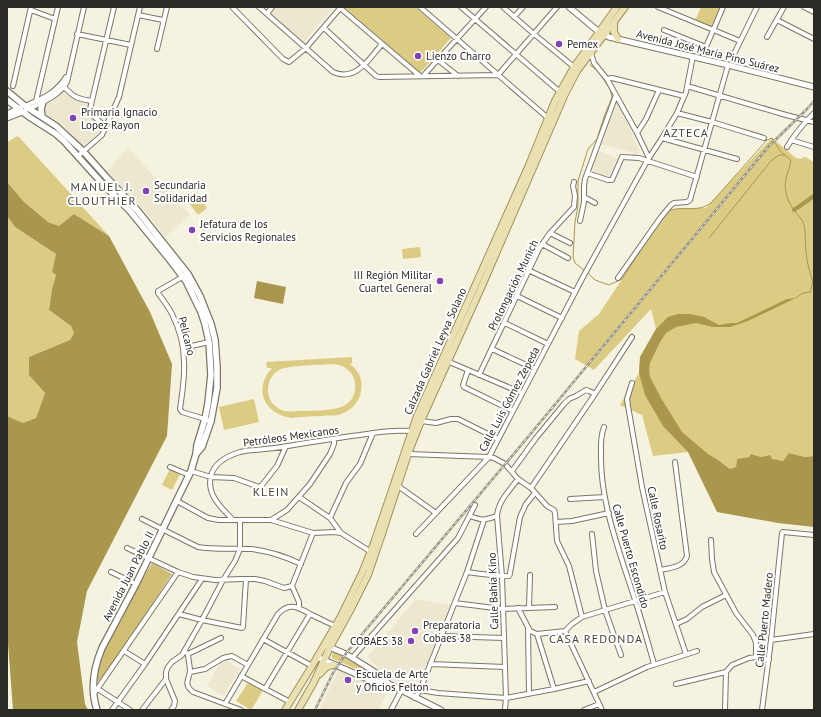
<svg xmlns="http://www.w3.org/2000/svg" width="821" height="717" font-family="'PT Sans',sans-serif">
  <rect width="100%" height="100%" fill="#f6f2e0"/>
  <path fill="#ece7ce" d="M269,7H334L303,43L265,11Z
    M65,89L75,99L90,103L87,113L99,123L100,131L83,147L63,125L44,114V106L46,103H51Z
    M617,101L640,151L638,154L601,144Z
    M128,148L190,215L165,237L144,210L106,172Z
    M597,150L617,158L609,178L589,171Z
    M416,599L451,605L416,690L386,676L367,657Z
    M223,658L240,669L223,696L207,686Z
    M339,669L387,692L379,710H319Z"/>
  <path fill="#dccc83" fill-rule="evenodd" d="M344,7H415L451,38L420,73Z
    M701,7H720L711,28L695,21Z
    M18,136L109,236L74,214L59,226L48,222L24,202L7,182V142Z
    M772,138L796,158L801,159L804,157C808,157 810,161 814,162V456L805,457L789,453L783,461L771,459L770,455L761,457L751,454L749,457L737,459L736,468L730,469L718,460L688,452L653,456L642,415L620,405L639,373L640,357L656,329L651,309L594,370L575,359L579,331L599,314L661,220L671,210L683,208H706L725,187Z
    M196,192L207,208L198,215L186,199Z
    M7,216L15,227L56,254L52,272L56,275L52,289L49,310L71,326L74,333L70,340L29,357V375L45,393L36,418L23,423L7,416Z
    M420,247L421,257L403,259L402,249Z
    M352,357V363L350,364C359,371 363,379 361,391C360,403 349,412 338,415C333,416 328,415 322,416C312,416 301,417 291,418C264,414 253,389 272,368H267L266,362ZM334,364C339,365 344,366 348,370C360,380 357,402 341,407C331,411 308,411 296,411C290,412 283,412 278,408C264,400 265,378 279,370C289,365 321,365 334,364Z
    M254,399L259,422L224,430L219,407Z
    M170,469L180,474L172,490L162,485Z
    M335,652L338,653L367,669L370,671L369,673L366,674L332,658V653Z
    M249,681L264,689L251,710L236,701Z"/>
  <path fill="#d0bf73" d="M152,563L172,574L102,681H97L102,655L122,619L139,584Z"/>
  <path fill="#a8974c" d="M7,182L24,202L48,222L59,226L74,214L109,236L150,312L172,364L167,436L87,591L77,642L85,704L88,710H13L7,630V416L23,423L36,418L45,393L29,375V357L70,340L74,333L71,326L49,310L52,289L56,275L52,272L56,254L15,227L7,216Z
    M257,281L286,287L283,304L254,298Z
    M796,298L748,321L730,327H713L696,323L676,327L666,333L660,342L650,363L649,370L650,377L661,398L682,432L708,454L718,460L730,469L736,467L737,459L749,457L751,454L761,457L770,455L772,459L783,461L789,453L805,457L814,456V527L778,523L717,512L688,452L663,426L645,395L639,373L640,357L656,329L668,317L678,314H690L704,317L719,325L731,323H737L787,299Z"/>
  <g fill="none" stroke-linecap="round" stroke-linejoin="round">
    <path stroke="#a8974c" stroke-width="1" d="M667,212C677,206 688,210 699,208C703,208 707,205 711,203L767,140L772,138L781,152L791,160C790,166 788,171 786,178C784,188 786,198 792,207C795,213 802,218 804,225C806,234 805,243 806,252C807,263 810,273 813,282L810,292L803,293L796,298
      M709,238L771,161L779,155H785
      M585,271L575,263L573,257L575,222L578,206V181L588,149L597,139L604,117L612,97L610,89L598,71L590,65
      M588,273L595,280L609,285L622,279L651,234"/>
    <path stroke="#a8974c" stroke-width="4" d="M794,210L814,196"/>
    <g stroke="#7b7767" stroke-width="6">
      <path id="minor" d="M259,7L333,72C356,82 369,59 382,44
        M339,7L420,76
        M420,7L549,119
        M461,7L560,92
        M503,7L534,34L574,67
        M658,7L740,41
        M804,7L814,12
        M233,8L283,59L289,62L306,48L341,7
        M31,10L55,19
        M267,14L272,7
        M138,15L163,20
        M514,17L523,7
        M777,20L814,39
        M324,28L376,76L379,77L498,75L557,7
        M664,30L706,47
        M77,34L131,45
        M767,37L784,7
        M157,49L167,7
        M591,53L594,63L607,79L637,133L649,158
        M703,54L723,7
        M733,56L757,7
        M438,60L458,76
        M423,76L486,7
        M607,79L612,78L684,96
        M13,86L31,7
        M687,86L786,115L814,122
        M64,87C75,98 76,98 91,101
        M36,101L58,7
        M25,106C43,98 55,94 66,77
        M29,109C43,102 59,96 67,82L84,7
        M677,113L712,122L764,138
        M106,127L90,113V109L114,7
        M637,133L646,119L659,90
        M662,138L737,159
        M791,140L814,147
        M787,147C794,135 804,123 814,113
        M78,156L102,135L119,97L140,7
        M587,173L608,180H612L622,157L639,158L697,177
        M584,197L595,203
        M580,221L584,202V186L585,179L616,95
        M550,233L570,243
        M542,244L568,258
        M528,270L575,292
        M184,276L158,291V293C163,300 168,306 172,314C179,328 184,346 184,362C185,378 182,394 180,409L182,412L211,421
        M618,278L661,217L671,205L674,203L687,202L690,200L728,65
        M517,296L562,318
        M505,323L548,344
        M183,348L209,342
        M492,349L535,369
        M447,361L522,393
        M468,370L463,385L464,387L513,411
        M479,375L539,249L550,233L574,207L575,196L573,186L574,182
        M632,383L627,399L628,406L642,487L665,592L686,654
        M421,421L436,423L451,419H458L498,439
        M604,427C600,438 601,444 601,454C600,503 620,553 635,600C642,621 648,643 654,664
        M408,454L489,457L494,458L505,464L518,479L531,488L547,506L554,510L555,513L557,541L569,566L582,617
        M170,467L189,475
        M191,471L211,477L234,478L259,487L262,485L277,466L286,446
        M512,471L536,438L564,404L569,399L576,396L586,390L589,391L595,394
        M398,486L436,513
        M531,488L595,394L632,337
        M299,497L330,518L341,533
        M570,499L605,497
        M177,501L208,518L219,520H271L313,533L334,532L341,533L371,552
        M470,516C483,521 484,520 497,516
        M330,518L346,483L360,464L373,433
        M142,519L198,547C215,550 233,548 251,549C269,551 284,556 301,564
        M233,520C222,508 206,495 211,476C214,463 227,456 240,452C244,451 250,450 255,450C266,449 277,448 288,446C312,442 336,438 360,435C377,432 394,430 411,431
        M271,520L287,510L310,484L330,454L334,444V439
        M556,522L572,521L609,513
        M416,534L489,457L583,277L647,161L662,138L677,113L686,92L693,56
        M592,534L596,571L605,610L621,655
        M711,540L712,559L714,572L736,613L753,635L756,643V657
        M127,548L178,572L193,577L215,580L242,579H255L265,581L284,588L292,586L299,602V607
        M660,570C670,568 684,567 687,556L675,462
        M111,572L136,584
        M467,572C473,573 506,577 509,576C510,575 510,574 510,573L520,517L526,504L535,493
        M292,586L313,533
        M455,603L502,609L555,607
        M518,608L530,631L537,634L565,631L572,624L582,617L665,592
        M529,608L530,575
        M179,614L202,620L242,628L243,627L246,579
        M676,624L687,619L702,607L726,595
        M528,628L529,694
        M565,631L602,710
        M537,634L554,689
        M441,636L504,638
        M263,639L312,666
        M771,640L814,634
        M124,651L145,664
        M184,651L188,654C188,659 190,665 190,671C189,680 183,684 193,692L241,710
        M188,654L221,638
        M352,658L458,538L475,505
        M430,664L505,667
        M190,672L205,669L223,658L227,657L232,656L248,665
        M241,676L290,702
        M676,684L726,672L732,665L749,658L756,657L769,660
        M98,689L130,710
        M265,689L310,614
        M420,690L438,693L506,698L554,689L589,681
        M594,692L647,667L697,651
        M93,695L178,572
        M415,698L420,690L467,572L484,520
        M225,704L278,614C290,601 299,608 312,615C320,619 327,622 335,626
        M112,710L145,664L202,579
        M142,710L166,679
        M171,710L174,706L175,701L166,679V672L168,667L172,662L182,655L202,620L223,580L235,561L240,549V520
        M391,710L401,691
        M505,710L506,698L502,576L497,516C498,501 510,490 518,479
        M584,710L599,704
        M725,710L726,672
        M762,710L771,640L782,533L783,532L814,535"/>
    </g>
    <g stroke="#7b7767" stroke-width="7">
      <path id="tertiary" d="M569,7L599,32L609,37L728,65L814,87
        M7,114L20,108
        M7,118L25,111
        M327,646L346,654L375,672L389,684L441,710
        M317,657L372,681L387,684"/>
    </g>
    <g stroke="#7b7767" stroke-width="8">
      <path id="secondary" d="M7,91L25,106L56,126L83,151L107,178L137,210L188,274L200,296L211,324L215,340L217,368V388L211,421L202,447L196,454
        M7,100L31,118L56,134L64,141L101,182L130,211L170,260L186,281L201,312L205,324L209,342L211,375L208,403L205,419L197,445L196,454L191,471L136,584L102,648C94,667 90,689 97,710
        M42,117L41,109L43,102"/>
    </g>
    <g stroke="#9e935e" stroke-width="8">
      <path id="primary" d="M614,22V32L618,39
        M320,674C324,669 327,665 334,665
        M285,710L312,666L341,616L362,573L374,543L417,416L529,165L555,101L574,67L617,7
        M298,710L314,682L330,647L351,609L368,575L382,534L408,454L421,421L482,286L565,94L577,71L625,7"/>
    </g>
    <use href="#minor" stroke="#fff" stroke-width="4"/>
    <use href="#tertiary" stroke="#fff" stroke-width="5"/>
    <use href="#secondary" stroke="#fff" stroke-width="5.5"/>
    <use href="#primary" stroke="#eae0b2" stroke-width="6"/>
    <g stroke="#99968a" stroke-width="2.5">
      <path id="rail" d="M315,710L333,673L347,652L528,437L769,146L806,110L814,101"/>
    </g>
    <use href="#rail" stroke="#fff" stroke-width="1" stroke-dasharray="3" stroke-linecap="butt"/>
  </g>
  <g fill="#8241b5" stroke="#fff" stroke-width="1.5">
    <circle cx="559" cy="44" r="4"/>
    <circle cx="418" cy="56" r="4"/>
    <circle cx="73" cy="118" r="4"/>
    <circle cx="146" cy="191" r="4"/>
    <circle cx="192" cy="230" r="4"/>
    <circle cx="440" cy="281" r="4"/>
    <circle cx="415" cy="631" r="4"/>
    <circle cx="411" cy="641" r="4"/>
    <circle cx="348" cy="680" r="4"/>
  </g>
  <g text-anchor="middle" dominant-baseline="central" stroke-width="4" stroke-linejoin="round" paint-order="stroke">
    <g font-size="11" fill="#2c2a24" stroke="#fff" text-anchor="start">
      <text x="567" y="44">Pemex</text>
      <text x="426" y="56">Lienzo Charro</text>
      <text x="81" y="112">Primaria Ignacio<tspan x="81" dy="13">Lopez Rayon</tspan></text>
      <text x="154" y="185">Secundaria<tspan x="154" dy="13">Solidaridad</tspan></text>
      <text x="200" y="224">Jefatura de los<tspan x="200" dy="13">Servicios Regionales</tspan></text>
      <text x="432" y="275" text-anchor="end">III Región Militar<tspan x="432" dy="13">Cuartel General</tspan></text>
      <text x="423" y="625">Preparatoria<tspan x="423" dy="13">Cobaes 38</tspan></text>
      <text x="403" y="641" text-anchor="end">COBAES 38</text>
      <text x="356" y="674">Escuela de Arte<tspan x="356" dy="13">y Oficios Felton</tspan></text>
    </g>
    <g font-size="11" fill="#2c2a24" stroke="#fff">
      <text transform="translate(708 51) rotate(14)">Avenida José María Pino Suárez</text>
      <text transform="translate(513 285) rotate(-64)">Prolongación Munich</text>
      <text transform="translate(187 336) rotate(76)">Pelicano</text>
      <text transform="translate(435 351) rotate(-66)">Calzada Gabriel Leyva Solano</text>
      <text transform="translate(509 399) rotate(-62)">Calle Luis Gómez Zepeda</text>
      <text transform="translate(291 436) rotate(-8)">Petróleos Mexicanos</text>
      <text transform="translate(658 518) rotate(78)">Calle Rosarito</text>
      <text transform="translate(631 556) rotate(74)">Calle Puerto Escondido</text>
      <text transform="translate(128 576) rotate(-63)">Avenida Juan Pablo II</text>
      <text transform="translate(493 591) rotate(-92)">Calle Bahía Kino</text>
      <text transform="translate(764 620) rotate(-84)">Calle Puerto Madero</text>
    </g>
    <g font-size="12" letter-spacing="1" fill="#484436" stroke="#fff">
      <text x="686" y="132">AZTECA</text>
      <text x="102" y="186">MANUEL J.<tspan x="102" dy="14">CLOUTHIER</tspan></text>
      <text x="271" y="491">KLEIN</text>
      <text x="596" y="638">CASA REDONDA</text>
    </g>
  </g>
  <rect width="821" height="717" fill="none" stroke="#2c2a24" stroke-width="16"/>
</svg>
